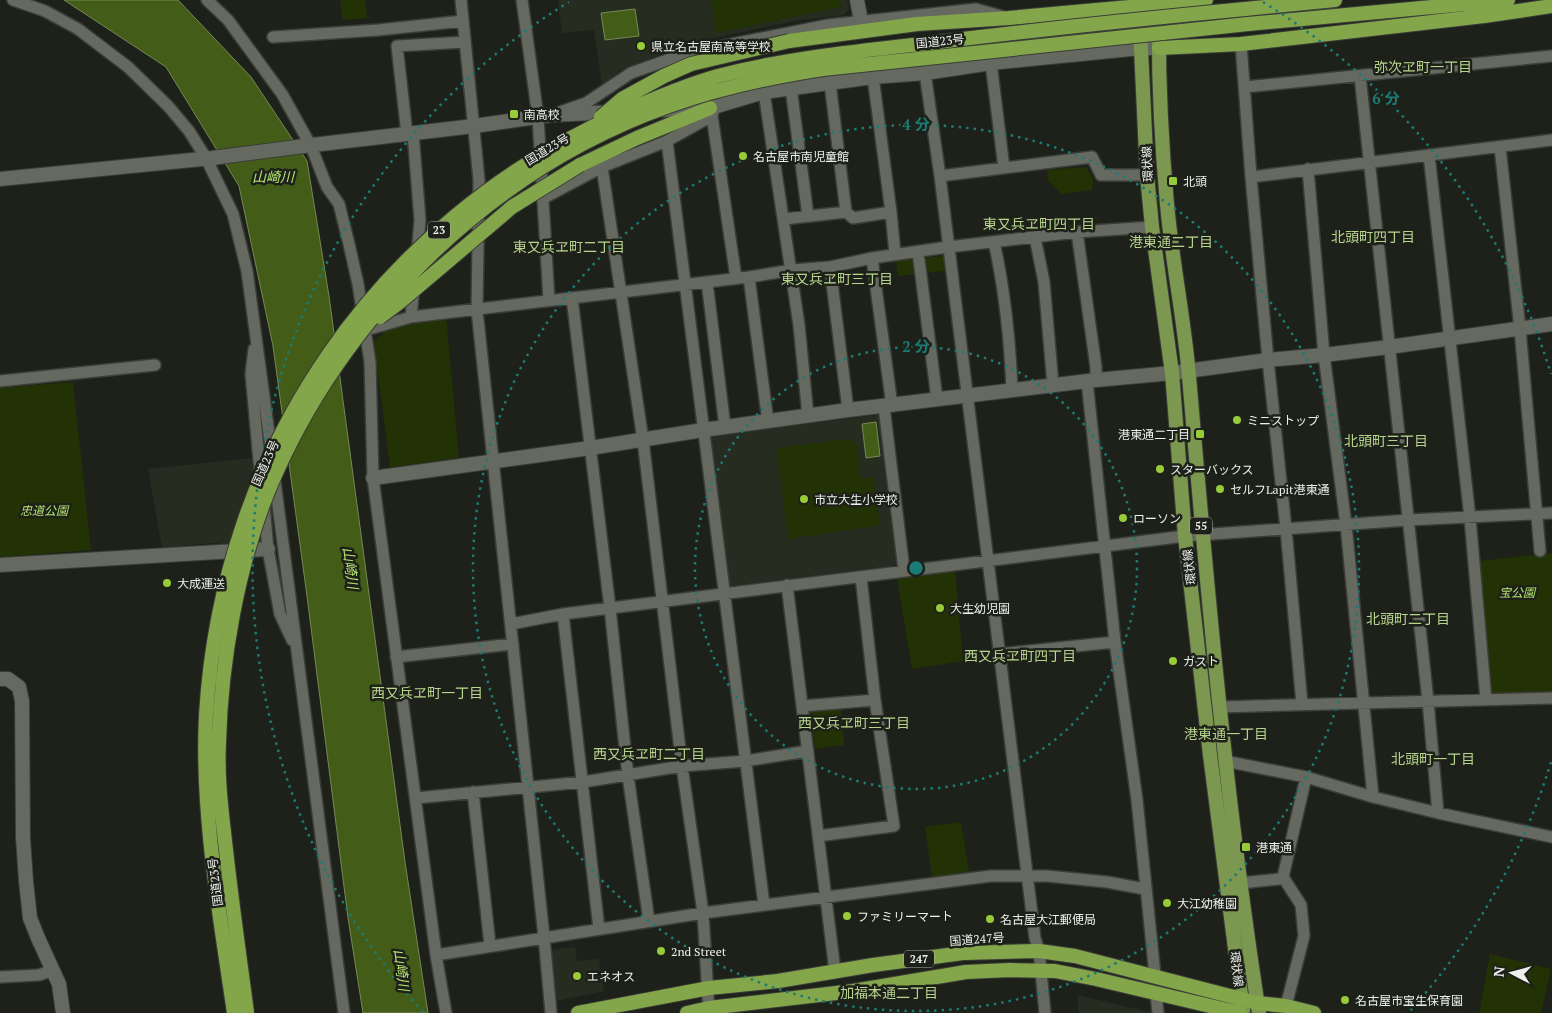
<svg xmlns="http://www.w3.org/2000/svg" width="1552" height="1013" font-family="'PT Serif','Noto Sans JP',serif">
  <rect width="100%" height="100%" fill="#1e211a"/>
  <path fill="#272c20" d="M558,0H847L849,9L844,15L793,21L706,40L666,52L620,71L602,86L594,30L562,33Z
    M877,415L881,417L899,560L896,565L729,586L727,583L710,436Z
    M251,458L266,542L261,546L213,543L162,548L148,469Z
    M575,947L577,961L599,959L604,991L556,1001L550,950Z
    M1077,995L1150,1012V1013H1079Z"/>
  <path fill="#223204" d="M340,0H365L367,18L343,20Z
    M712,0H840L841,7L716,33Z
    M1086,167L1093,180L1092,190L1062,194L1048,181L1047,170Z
    M945,256L946,271L925,273L923,258Z
    M914,259L918,274L898,276L896,261Z
    M446,315L459,458L390,467L374,342L392,325Z
    M73,382L91,550L0,557V388Z
    M847,439L856,444L861,479L873,477L880,525L788,539L777,448Z
    M1552,553V694L1488,697L1479,561Z
    M955,570L963,661L912,669L897,578Z
    M841,704L844,745L815,749L810,707Z
    M961,822L969,872L932,877L925,827Z
    M1490,954L1551,969L1541,1013H1479Z"/>
  <path fill="#435c17" stroke="#768857" d="M64,0H178L251,77L307,161L329,296L405,862L428,1013H363L348,918L307,596L273,346L239,186L166,67Z
    M635,9L639,36L605,40L601,13Z
    M876,422L880,456L866,458L862,424Z"/>
  <g fill="none" stroke-linecap="round" stroke-linejoin="round">
    <g stroke="#3a3d38" stroke-width="14">
      <path id="minor" d="M13,0L45,11L78,29L128,67L168,106L189,131L206,158L233,214L247,271L272,456
        M207,0L228,20L282,94L311,146L327,187L339,204L349,244L358,284L370,362L373,478L436,955L446,1013
        M461,0L479,180L477,310L544,937L551,1013
        M522,0L538,117L549,300
        M273,37L378,30L463,21
        M1241,44L1251,177L1268,360L1286,529L1302,704
        M991,63L1004,168
        M925,73L940,176L1035,938L1039,951L1045,1013
        M1360,76L1428,701L1438,813
        M873,77L891,212L895,254
        M830,83L846,212
        M1245,87L1552,56
        M791,88L808,216
        M764,92L799,325L808,416
        M560,112L586,103L631,73L687,53L828,25L976,9L1001,16
        M712,116L736,278
        M413,133L420,220L417,255
        M407,134L397,46L465,42
        M667,141L764,905
        M1500,147L1520,329L1540,551
        M1429,155L1470,518L1486,700
        M602,167L643,440L682,766L703,913L709,1013
        M1308,169L1324,355L1346,525L1373,797
        M940,176L1092,157L1101,175H1147
        M1251,177L1552,140
        M542,199L602,167L667,141L712,116L714,107
        M784,219L846,212L853,218L891,212
        M1077,232L1096,367V380
        M1035,237L1044,282L1053,385
        M994,242C1005,291 1010,341 1012,390
        M918,252L937,399
        M872,258L892,406
        M830,267L848,410
        M749,277L768,422
        M707,282L725,427
        M572,298L610,608L628,776L649,921
        M411,317L414,286
        M366,330L411,317L749,277L792,270L830,267L872,258L948,247L1077,232L1152,227
        M254,349L251,374L261,482
        M0,381L155,365
        M1087,381L1115,642L1137,800L1155,975
        M884,407L904,570
        M274,474L344,1013
        M264,505L268,549L280,614L292,640
        M787,585L835,971
        M563,614L599,929
        M511,624L563,614L1185,536L1408,520L1552,513
        M1000,654L1115,642
        M396,657L513,644
        M802,706L875,700
        M1219,707L1552,698
        M1225,761L1306,777L1373,797L1438,813L1552,837
        M473,792L490,945
        M416,798L583,782L682,766L745,761L808,751
        M818,836L894,826L875,700L861,577
        M1241,883L1279,879L1283,877
        M436,955L703,913L991,876H1047L1107,882L1145,889
        M0,977L39,975L53,970
        M1156,994L1158,1013
        M1286,1006L1304,936L1301,905L1283,877L1306,777"/>
    </g>
    <g stroke="#3a3d38" stroke-width="16">
      <path id="tertiary" d="M857,0L861,21
        M663,110L710,108L764,92L873,77L925,73L991,63L1141,48H1159
        M0,179L212,158L304,146L474,126L551,115L614,112
        M373,478L590,448L703,430L848,410L1096,380L1172,373L1268,360L1324,355L1389,347L1552,324
        M0,565L268,549
        M0,679H8L19,687L22,701L23,838L26,881L30,918L38,938L59,984L63,1013"/>
    </g>
    <g stroke="#3a3d38" stroke-width="16">
      <path id="primary" d="M1159,6C1158,72 1161,138 1167,204C1172,261 1184,318 1189,376C1207,589 1226,801 1259,1013
        M1139,7L1147,175L1152,227L1172,373L1185,536L1210,755L1243,1010"/>
    </g>
    <g stroke="#3a3d38" stroke-width="16">
      <path id="trunk" d="M1245,9L1335,0
        M1248,24L1508,0
        M789,41L917,24L1009,18L1206,0
        M1159,48L1241,44L1484,16L1552,6
        M580,165L637,138L710,108
        M578,1013L709,988L778,981L873,965L963,953L1039,951L1075,956L1257,1003L1286,1006L1314,1013
        M687,1013L709,1008L853,991L966,972L1009,970L1055,971L1096,979L1240,1013"/>
    </g>
    <use href="#minor" stroke="#656960" stroke-width="11"/>
    <use href="#tertiary" stroke="#656960" stroke-width="14"/>
    <use href="#primary" stroke="#7c9750" stroke-width="14"/>
    <use href="#trunk" stroke="#84a64a" stroke-width="14"/>
    <g stroke="#3a3d38" stroke-width="16" stroke-linecap="butt">
      <path id="trunk-bridge" d="M601,117L622,99L664,76L691,64L789,41
        M380,317L400,302L512,207L580,165
        M234,1013C220,916 201,813 206,715C222,448 378,221 622,113C653,99 686,85 718,76C787,58 859,51 930,43C1035,30 1140,19 1245,9
        M247,1013C240,959 232,904 226,850C222,814 217,778 219,742C221,661 238,565 269,489C342,315 491,169 669,106C719,88 771,77 823,69L1248,24"/>
    </g>
    <use href="#trunk-bridge" stroke="#84a64a" stroke-width="14"/>
  </g>
  <g fill="none" stroke="#1a7c74" stroke-width="2.5" stroke-dasharray="2.5 5">
    <circle cx="916" cy="568" r="221"/>
    <circle cx="916" cy="568" r="443"/>
    <path d="M1551 762A664 664 0 0 1 1409 1012M423 1012A664 664 0 0 1 569 2M1263 2A664 664 0 0 1 1551 374"/>
  </g>
  <g fill="#97cc38" stroke="#1e211a" stroke-width="2">
    <circle cx="641" cy="46" r="5"/>
    <rect x="509" y="109" width="10" height="10" rx="2.5"/>
    <circle cx="743" cy="156" r="5"/>
    <rect x="1168" y="176" width="10" height="10" rx="2.5"/>
    <circle cx="1237" cy="420" r="5"/>
    <rect x="1195" y="429" width="10" height="10" rx="2.5"/>
    <circle cx="1160" cy="469" r="5"/>
    <circle cx="1220" cy="489" r="5"/>
    <circle cx="804" cy="499" r="5"/>
    <circle cx="1123" cy="518" r="5"/>
    <circle cx="167" cy="583" r="5"/>
    <circle cx="940" cy="608" r="5"/>
    <circle cx="1173" cy="661" r="5"/>
    <rect x="1241" y="842" width="10" height="10" rx="2.5"/>
    <circle cx="1167" cy="903" r="5"/>
    <circle cx="847" cy="916" r="5"/>
    <circle cx="990" cy="919" r="5"/>
    <circle cx="661" cy="951" r="5"/>
    <circle cx="577" cy="976" r="5"/>
    <circle cx="1345" cy="1000" r="5"/>
  </g>
  <g text-anchor="middle" dominant-baseline="central" stroke-width="5" stroke-linejoin="round" paint-order="stroke">
    <g fill="#1e211a" stroke="#afb2ac" stroke-width="1">
      <rect x="428" y="221.5" width="22" height="17" rx="4"/>
      <rect x="1190" y="517.5" width="22" height="17" rx="4"/>
      <rect x="904" y="950.5" width="30" height="17" rx="4"/>
    </g>
    <g font-size="11" font-weight="bold" fill="#edf0eb">
      <text x="439" y="230">23</text>
      <text x="1201" y="526">55</text>
      <text x="919" y="959">247</text>
    </g>
    <g font-size="12" fill="#edf0eb" stroke="#1e211a">
      <text transform="translate(940 41) rotate(-6)">国道23号</text>
      <text transform="translate(547 149) rotate(-31)">国道23号</text>
      <text transform="translate(1147 164) rotate(-93)">環状線</text>
      <text transform="translate(265 463) rotate(-66)">国道23号</text>
      <text transform="translate(1189 567) rotate(-97)">環状線</text>
      <text transform="translate(215 882) rotate(-97)">国道23号</text>
      <text transform="translate(977 939) rotate(-4)">国道247号</text>
      <text transform="translate(1237 969) rotate(83)">環状線</text>
    </g>
    <g font-size="12" fill="#edf0eb" stroke="#1e211a" text-anchor="start">
      <text x="651" y="46">県立名古屋南高等学校</text>
      <text x="524" y="114">南高校</text>
      <text x="753" y="156">名古屋市南児童館</text>
      <text x="1183" y="181">北頭</text>
      <text x="1247" y="420">ミニストップ</text>
      <text x="1190" y="434" text-anchor="end">港東通二丁目</text>
      <text x="1170" y="469">スターバックス</text>
      <text x="1230" y="489">セルフLapit港東通</text>
      <text x="814" y="499">市立大生小学校</text>
      <text x="1133" y="518">ローソン</text>
      <text x="177" y="583">大成運送</text>
      <text x="950" y="608">大生幼児園</text>
      <text x="1183" y="661">ガスト</text>
      <text x="1256" y="847">港東通</text>
      <text x="1177" y="903">大江幼稚園</text>
      <text x="857" y="916">ファミリーマート</text>
      <text x="1000" y="919">名古屋大江郵便局</text>
      <text x="671" y="951">2nd Street</text>
      <text x="587" y="976">エネオス</text>
      <text x="1355" y="1000">名古屋市宝生保育園</text>
    </g>
    <g font-size="12" font-style="italic" fill="#b3e26d" stroke="#1e211a">
      <text x="44" y="510">忠道公園</text>
      <text x="1517" y="592">宝公園</text>
    </g>
    <g font-size="14" fill="#b6d48d" stroke="#1e211a">
      <text x="1423" y="66">弥次ヱ町一丁目</text>
      <text x="1039" y="223">東又兵ヱ町四丁目</text>
      <text x="1373" y="236">北頭町四丁目</text>
      <text x="1171" y="241">港東通二丁目</text>
      <text x="569" y="246">東又兵ヱ町二丁目</text>
      <text x="837" y="278">東又兵ヱ町三丁目</text>
      <text x="1386" y="440">北頭町三丁目</text>
      <text x="1408" y="618">北頭町二丁目</text>
      <text x="1020" y="655">西又兵ヱ町四丁目</text>
      <text x="427" y="692">西又兵ヱ町一丁目</text>
      <text x="854" y="722">西又兵ヱ町三丁目</text>
      <text x="1226" y="733">港東通一丁目</text>
      <text x="649" y="753">西又兵ヱ町二丁目</text>
      <text x="1433" y="758">北頭町一丁目</text>
      <text x="889" y="992">加福本通二丁目</text>
    </g>
    <g font-size="14" font-style="italic" fill="#b7e672" stroke="#1e211a">
      <text x="273" y="176">山崎川</text>
      <text transform="translate(351 568) rotate(83)">山崎川</text>
      <text transform="translate(402 970) rotate(83)">山崎川</text>
    </g>
  </g>
  <circle cx="916" cy="568" r="8" fill="#1a7c74" stroke="#1e211a" stroke-width="2.5"/>
  <g font-size="15" text-anchor="middle" font-weight="bold" fill="#1a7c74" stroke="#1e211a" stroke-width="5" stroke-linejoin="round" paint-order="stroke">
    <text x="1386" y="104">6 分</text>
    <text x="916" y="130">4 分</text>
    <text x="916" y="352">2 分</text>
  </g>
  <g transform="translate(1512 973) rotate(276)" stroke="#1e211a" stroke-width="4" paint-order="stroke">
  <path d="M0-4L9 19L0 12L-9 19Z" fill="#edf0eb"/>
  <text y="-8" font-size="14" font-weight="bold" text-anchor="middle" fill="#edf0eb">N</text>
  </g>
</svg>
